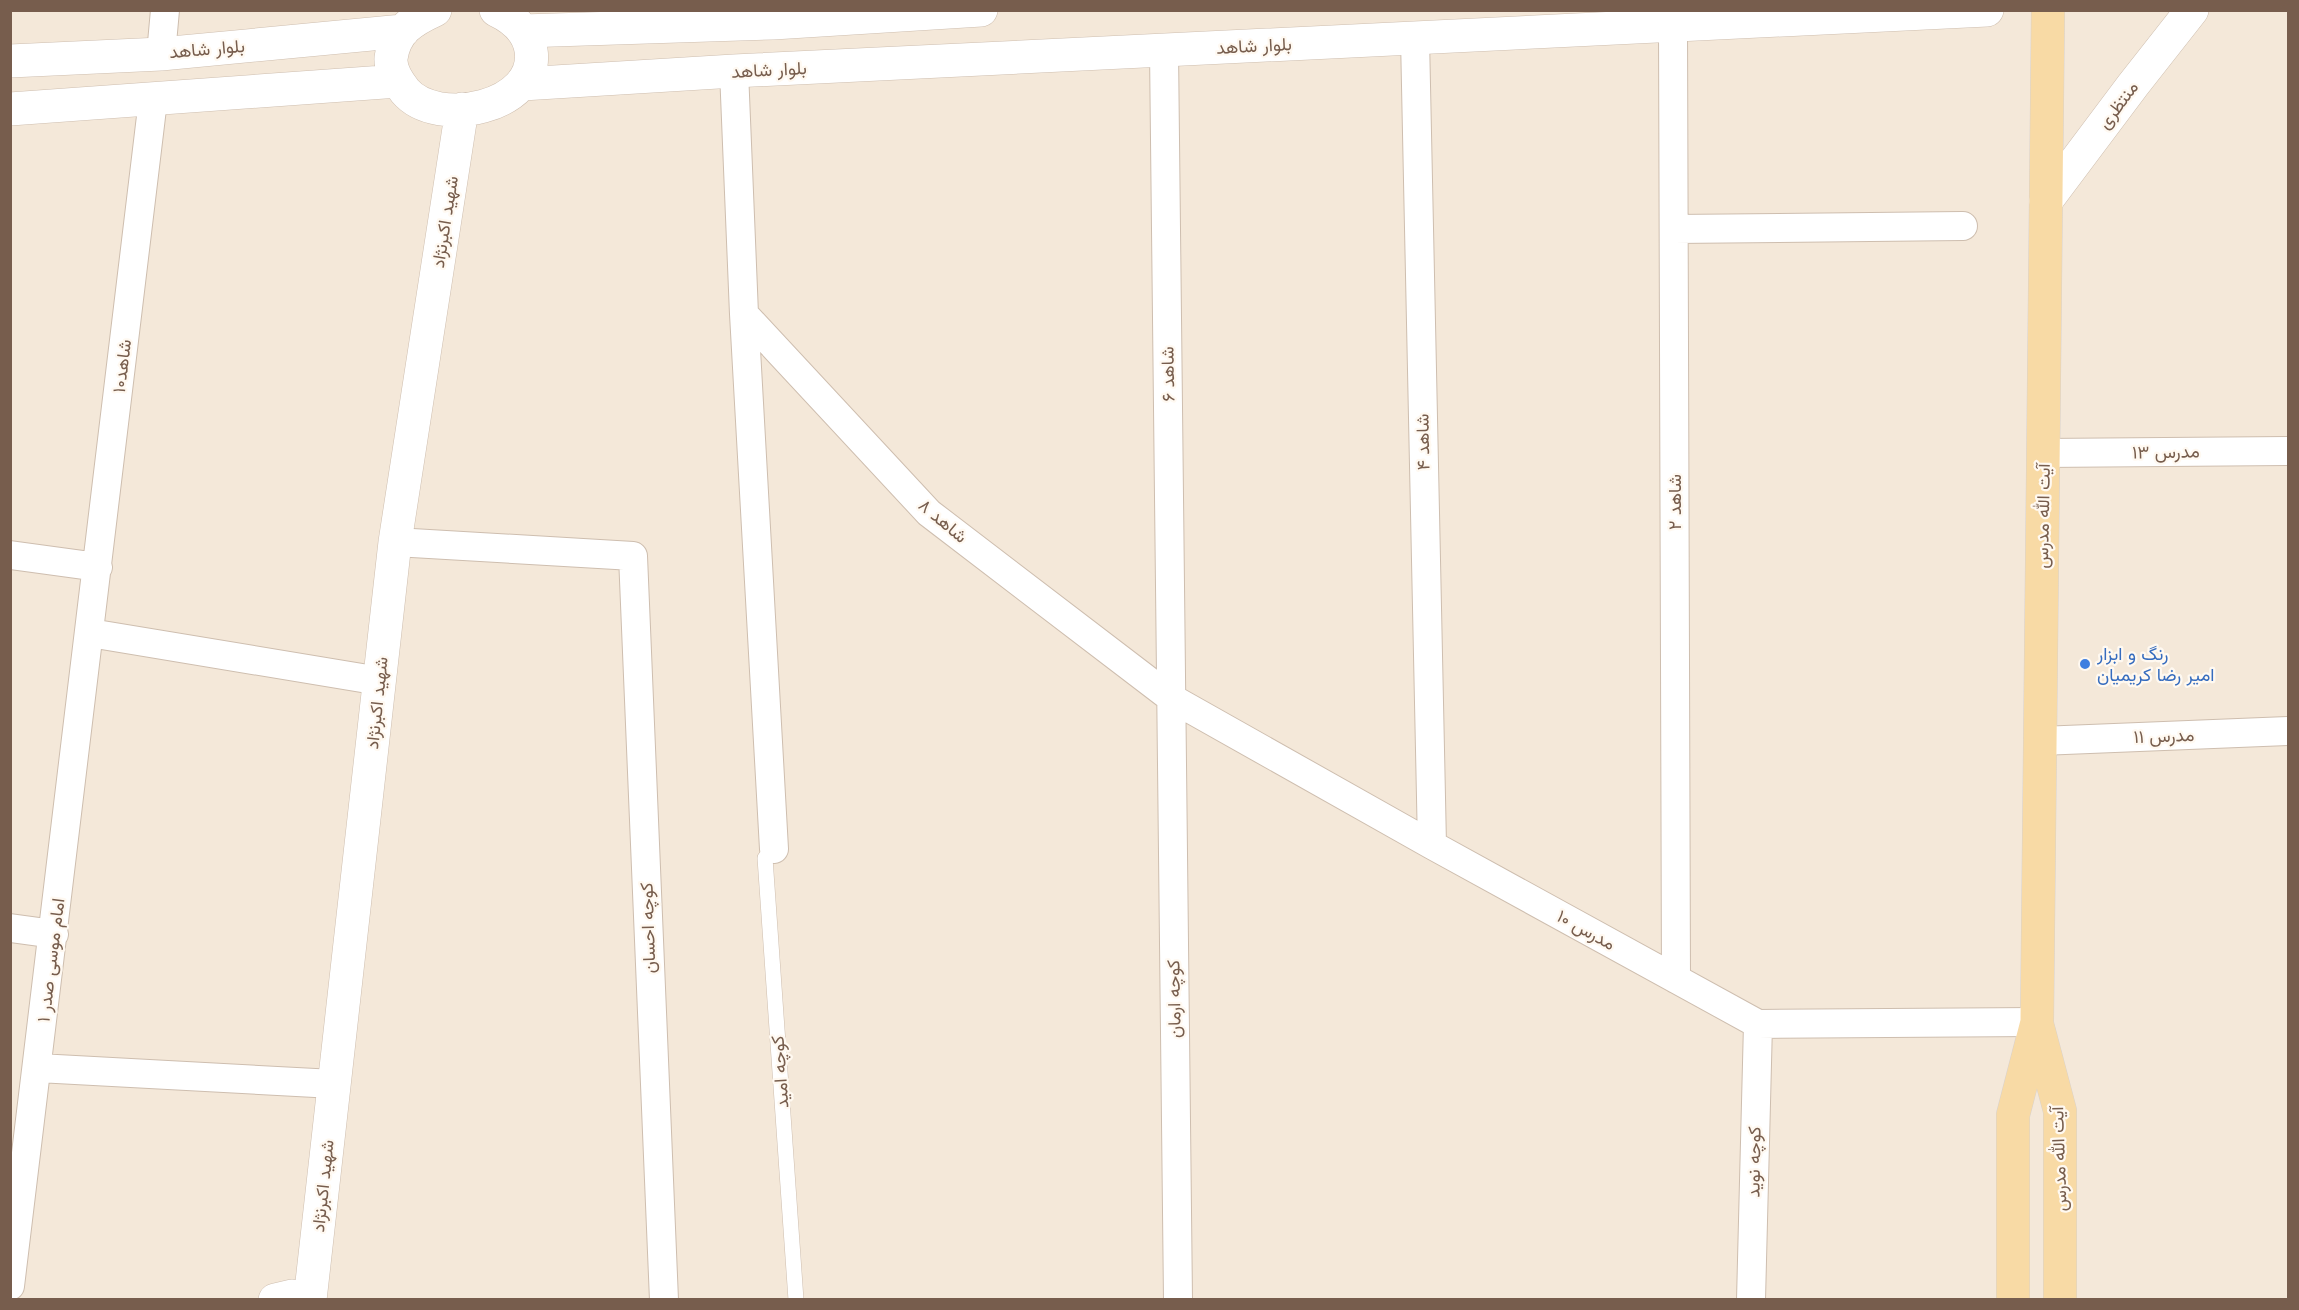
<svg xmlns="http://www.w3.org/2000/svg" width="2299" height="1310" font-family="Jost,Vazirmatn,sans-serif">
  <rect width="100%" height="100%" fill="#fcf5ea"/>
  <path fill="#f4e8d9" d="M11,11H2288V1299H11Z"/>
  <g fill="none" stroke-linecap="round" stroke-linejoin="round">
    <g stroke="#cebeaf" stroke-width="16">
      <path id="service" d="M774,849L765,858L796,1300"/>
    </g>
    <g stroke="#cebeaf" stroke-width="30">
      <path id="minor" d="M1673,26L1676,979
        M1415,38L1432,845
        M1164,50L1178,1300
        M161,54L165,10
        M734,71L744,314L774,849
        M1674,229L1963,226
        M744,314L929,513L1171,698L1432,845L1758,1024L2037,1022
        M2043,453L2288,451
        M395,542L633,556L664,1300
        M10,555L98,567
        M90,633L380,681
        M2040,741L2288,731
        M10,928L54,934
        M38,1068L334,1084
        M10,1286L153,100
        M1751,1300L1758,1024"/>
    </g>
    <g stroke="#cebeaf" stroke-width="34">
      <path id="tertiary" d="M435,10C411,21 395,31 391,58C390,70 398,82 405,91C437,129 540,107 531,50C528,30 513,18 496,10
        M523,31L773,23L981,10
        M10,61L161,54L403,31
        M522,84L734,71L1987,10
        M10,109L398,81
        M2046,201L2133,85L2192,10
        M275,1300L292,1296L309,1300
        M310,1300L395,542L462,109"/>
    </g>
    <g stroke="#d9d2cd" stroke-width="34">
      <path id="primary" d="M2037,1024L2060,1111V1300
        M2013,1300V1115L2037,1022L2048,10"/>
    </g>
    <use href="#service" stroke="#fff" stroke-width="15"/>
    <use href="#minor" stroke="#fff" stroke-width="28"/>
    <use href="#tertiary" stroke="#fff" stroke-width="33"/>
    <use href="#primary" stroke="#f8daa5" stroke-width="33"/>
  </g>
  <circle fill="#3f7fe0" stroke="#fff9f1" stroke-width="2" cx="2085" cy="664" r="6"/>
  <g text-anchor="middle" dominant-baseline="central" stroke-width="4.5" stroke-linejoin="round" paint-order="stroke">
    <g font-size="18" fill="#775d4d" stroke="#fff9f1">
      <text transform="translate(1254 46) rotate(-3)">بلوار شاهد</text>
      <text transform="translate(207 49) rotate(-5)">بلوار شاهد</text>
      <text transform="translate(769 70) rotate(-3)">بلوار شاهد</text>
      <text transform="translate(2118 105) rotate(-53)">منتظری</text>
      <text transform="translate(445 222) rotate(-81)">شهید اکبرنژاد</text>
      <text transform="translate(122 366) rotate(-83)">شاهد۱۰</text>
      <text transform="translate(1168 374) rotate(-91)">شاهد ۶</text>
      <text transform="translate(1423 442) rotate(-91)">شاهد ۴</text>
      <text transform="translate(2166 452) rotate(-1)">مدرس ۱۳</text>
      <text transform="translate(1675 502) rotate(-90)">شاهد ۲</text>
      <text transform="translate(2043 516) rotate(-89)">آیت الله مدرس</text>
      <text transform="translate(943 521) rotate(40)">شاهد ۸</text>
      <text transform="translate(377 703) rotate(-84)">شهید اکبرنژاد</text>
      <text transform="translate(2164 736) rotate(-2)">مدرس ۱۱</text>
      <text transform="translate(648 928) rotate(-92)">کوچه احسان</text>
      <text transform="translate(1586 930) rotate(29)">مدرس ۱۰</text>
      <text transform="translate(51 960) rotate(-83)">امام موسی صدر ۱</text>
      <text transform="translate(1174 999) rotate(-91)">کوچه ارمان</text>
      <text transform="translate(780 1072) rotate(-94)">کوچه امید</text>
      <text transform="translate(2059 1159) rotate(-92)">آیت الله مدرس</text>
      <text transform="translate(1754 1162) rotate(-89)">کوچه نوید</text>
      <text transform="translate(323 1186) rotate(-84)">شهید اکبرنژاد</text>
    </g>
    <g font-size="18" fill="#366cbe" stroke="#fff9f1" text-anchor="start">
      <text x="2097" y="654">رنگ و ابزار<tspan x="2097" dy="21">امیر رضا کریمیان</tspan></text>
    </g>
  </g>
  <rect width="2299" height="1310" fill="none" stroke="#775d4d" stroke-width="24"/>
</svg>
